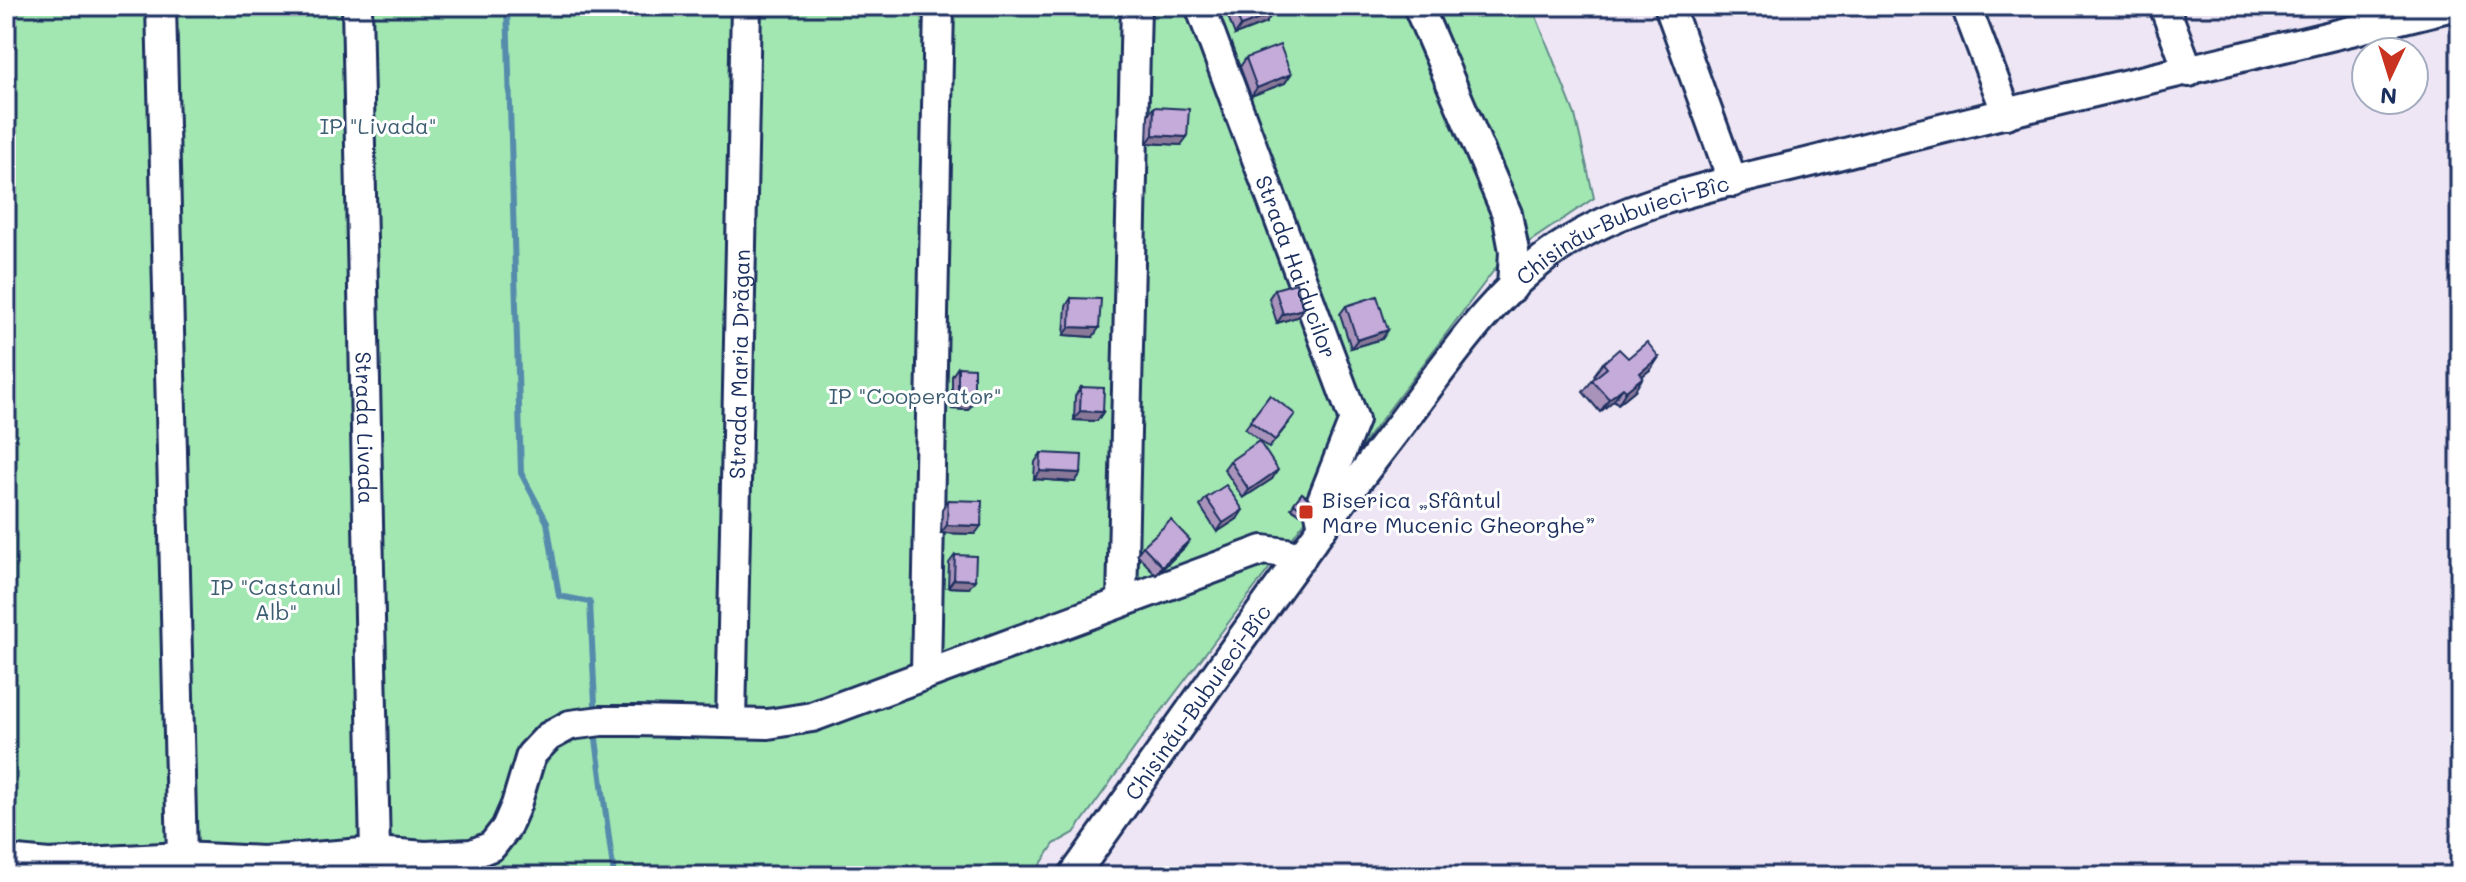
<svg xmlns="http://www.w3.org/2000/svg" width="2466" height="882" font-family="Mali,sans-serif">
  <rect width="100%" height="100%" fill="#eee6f4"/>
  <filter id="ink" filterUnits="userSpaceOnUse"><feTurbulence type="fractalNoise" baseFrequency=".0125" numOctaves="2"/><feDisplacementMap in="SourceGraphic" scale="16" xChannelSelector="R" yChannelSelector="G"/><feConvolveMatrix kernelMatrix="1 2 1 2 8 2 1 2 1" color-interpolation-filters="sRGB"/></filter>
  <g filter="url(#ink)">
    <path fill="#a2e7b2" stroke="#5e8b88" stroke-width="2" d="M6,6H1532L1575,115L1594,198L1501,261L1149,728L1074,833L1054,844L1033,876H428V864L268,869V876H6Z"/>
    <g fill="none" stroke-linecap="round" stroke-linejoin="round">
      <path stroke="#578bac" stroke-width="6" d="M507,6L521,473L547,522L559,596L590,602L595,704
        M596,739L614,876"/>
      <g stroke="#1b2f5e" stroke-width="34">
        <g id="minor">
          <path d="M161,6L182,857"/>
          <path id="s1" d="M357,6L375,852"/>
          <path id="s2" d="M1200,6L1354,420L1319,508L1323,527"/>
          <path d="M1418,6L1507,214L1514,251L1512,288"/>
          <path d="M1669,6L1733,182"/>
          <path d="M1966,6L2007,114"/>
          <path d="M2164,6L2189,72"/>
          <path d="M1122,601L1136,6"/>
          <path d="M926,673L939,6"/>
          <path id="s3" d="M731,722L746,6"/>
          <path d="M6,860L49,864L182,857L263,861L375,852L425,856L472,854L492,846L506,828L516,805L531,755L548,737L570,725L601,721H635L768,724L812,717L1263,550L1286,553L1301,558"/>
          <path id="s4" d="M1073,876C1179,728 1282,578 1393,434C1443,369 1491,293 1560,247C1636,196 1743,180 1830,157C2037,103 2246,58 2453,6"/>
        </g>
      </g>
      <use href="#minor" stroke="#fff" stroke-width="28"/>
    </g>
    <path fill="#a993bb" stroke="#1b2f5e" stroke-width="2" d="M1224,6H1269L1266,23L1235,35Z
      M1246,58L1291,74L1285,83L1251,96L1240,67Z
      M1154,107L1181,145L1147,143L1148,115Z
      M1275,289L1297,317L1277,323L1269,298Z
      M1071,298L1093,337L1064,335L1066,306Z
      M1346,306L1388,330L1382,339L1351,348L1340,314Z
      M1659,357L1651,369L1642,376L1643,377L1635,390L1618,404L1614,400L1600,412L1583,392L1595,377L1594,375L1603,363L1628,358Z
      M958,367L974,401L968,410L952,409V376Z
      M1081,387L1103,412L1097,421L1074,420L1075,396Z
      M1270,395L1289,423L1269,448L1245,429Z
      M1041,453L1081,473L1075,482L1034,479L1035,462Z
      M1230,461L1272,479L1243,498L1224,469Z
      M1302,493L1310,500L1300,514L1291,508Z
      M1206,498L1237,519L1217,532L1200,506Z
      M948,500L975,534L941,533L942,509Z
      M1143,546L1184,548L1156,575L1137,554Z
      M955,555L969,588L948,587L949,563Z"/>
    <path fill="#8a7898" stroke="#1b2f5e" stroke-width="2" d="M1272,14L1266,23L1235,35L1241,26Z
      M1291,74L1285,83L1251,96L1257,88Z
      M1153,135L1187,137L1181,145L1147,143Z
      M1303,309L1297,317L1277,323L1283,314Z
      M1070,327L1099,328L1093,337L1064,335Z
      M1388,330L1382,339L1351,348L1357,340Z
      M1659,357L1651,369L1631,385L1640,373Z
      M1643,377L1635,390L1618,404L1626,391Z
      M1623,388L1614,400L1600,412L1609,399Z
      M958,401H974L968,410L952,409Z
      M1080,411L1103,412L1097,421L1074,420Z
      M1278,470L1272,479L1243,498L1249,490Z
      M1040,471L1081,473L1075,482L1034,479Z
      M1243,510L1237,519L1217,532L1223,523Z
      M947,525L981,526L975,534L941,533Z
      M1190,540L1184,548L1156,575L1162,566Z
      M954,579L975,580L969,588L948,587Z"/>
    <path fill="#c5abd9" stroke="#1b2f5e" stroke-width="2" d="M1233,6H1269L1272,14L1241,26Z
      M1280,45L1291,74L1257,88L1246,58Z
      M1154,107L1189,109L1187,137L1153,135Z
      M1296,283L1303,309L1283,314L1275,289Z
      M1377,296L1388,330L1357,340L1346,306Z
      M1071,298L1101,299L1099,328L1070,327Z
      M1647,342L1659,357L1640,373L1643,377L1626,391L1623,388L1609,399L1592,380L1607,368L1603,363L1619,349L1628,358Z
      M958,367L974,368V401H958Z
      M1081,387L1104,388L1103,412L1080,411Z
      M1270,395L1295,414L1275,440L1250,421Z
      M1259,441L1278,470L1249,490L1230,461Z
      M1041,453L1082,455L1081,473L1040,471Z
      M1226,485L1243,510L1223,523L1206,498Z
      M1302,493L1310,500L1303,510L1294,503Z
      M948,500L982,501L981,526L947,525Z
      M1171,520L1190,540L1162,566L1143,546Z
      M955,555L976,556L975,580L954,579Z"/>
  </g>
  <rect fill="#c8321e" stroke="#fff" stroke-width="3" x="1298" y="504" width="16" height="16" rx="4"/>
  <g text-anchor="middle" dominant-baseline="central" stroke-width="6" stroke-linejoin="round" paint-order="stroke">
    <g font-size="22" fill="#3d5d73" stroke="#fff">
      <text x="378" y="125">IP "Livada"</text>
      <text x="915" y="395">IP "Cooperator"</text>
      <text x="276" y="586">IP "Castanul<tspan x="276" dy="25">Alb"</tspan></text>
    </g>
    <g font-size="22" fill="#1b2f5e" stroke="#fff">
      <text stroke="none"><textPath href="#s4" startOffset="862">Chișinău-Bubuieci-Bîc</textPath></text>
      <text stroke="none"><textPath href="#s2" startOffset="278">Strada Haiducilor</textPath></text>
      <text stroke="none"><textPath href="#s3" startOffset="358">Strada Maria Drăgan</textPath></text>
      <text stroke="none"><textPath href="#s1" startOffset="422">Strada Livada</textPath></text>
      <text stroke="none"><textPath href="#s4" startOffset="214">Chișinău-Bubuieci-Bîc</textPath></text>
    </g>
    <g font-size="22" fill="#1b2f5e" stroke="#fff" text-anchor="start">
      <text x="1322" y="499">Biserica „Sfântul<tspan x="1322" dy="25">Mare Mucenic Gheorghe”</tspan></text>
    </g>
  </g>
  <rect width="2466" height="882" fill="none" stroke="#fff" stroke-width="32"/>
  <rect x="16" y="16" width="2434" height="850" fill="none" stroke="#1b2f5e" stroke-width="3" filter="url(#ink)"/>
  <g transform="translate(2390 76) rotate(184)"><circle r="38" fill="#ffffff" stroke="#a4acbf" stroke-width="2"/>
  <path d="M0-6L14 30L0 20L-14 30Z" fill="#c8321e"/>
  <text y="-12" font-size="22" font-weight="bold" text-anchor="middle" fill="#1b2f5e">N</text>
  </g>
</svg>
